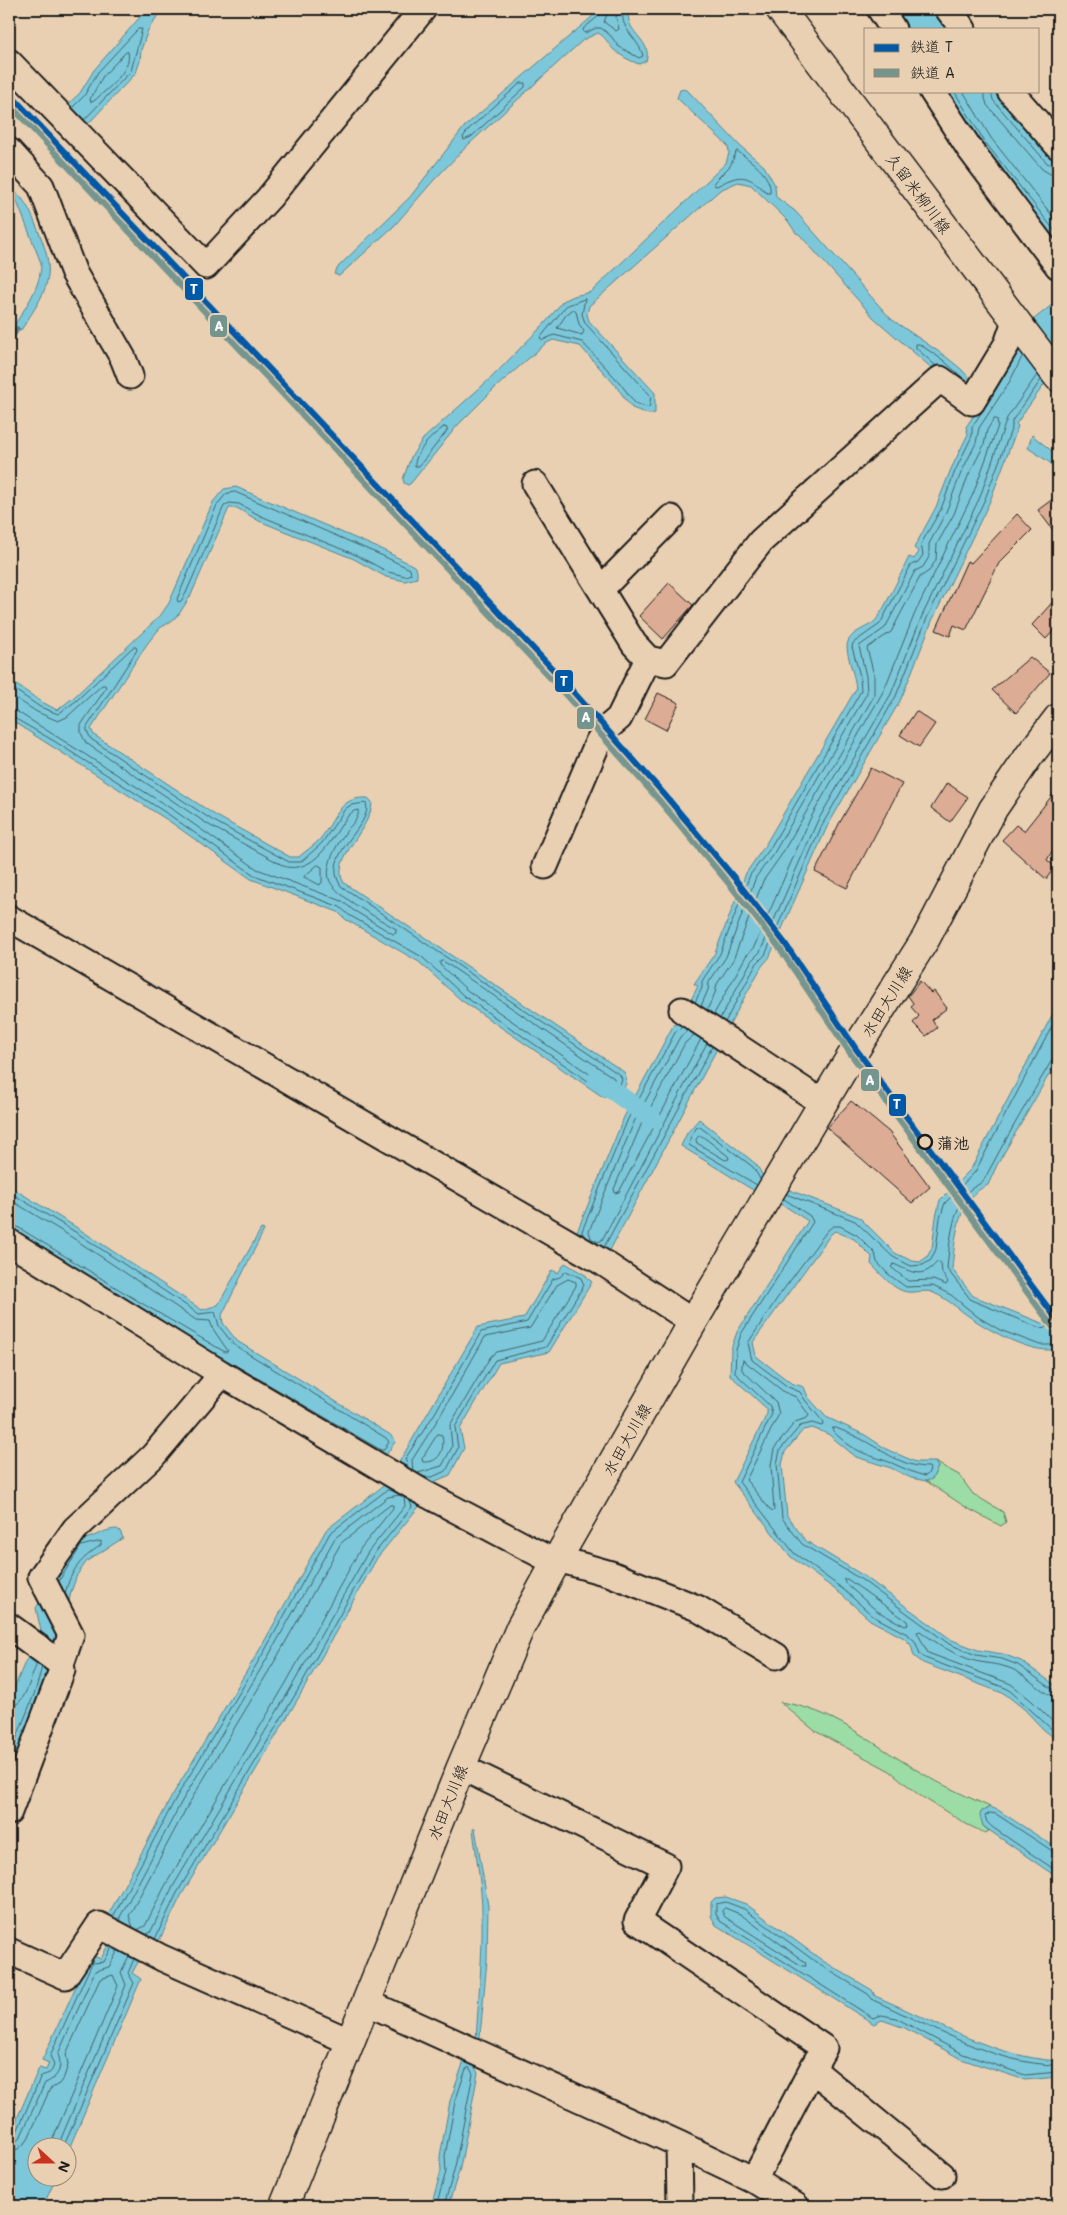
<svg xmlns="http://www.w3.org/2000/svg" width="1067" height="2215" font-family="Mali,'Klee One',sans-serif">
  <rect width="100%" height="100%" fill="#ead0b2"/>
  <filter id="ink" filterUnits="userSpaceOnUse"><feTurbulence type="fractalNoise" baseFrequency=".02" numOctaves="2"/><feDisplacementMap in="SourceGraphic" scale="10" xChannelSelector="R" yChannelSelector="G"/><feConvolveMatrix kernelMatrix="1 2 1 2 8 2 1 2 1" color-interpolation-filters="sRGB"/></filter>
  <g filter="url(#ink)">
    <path fill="#9cdca5" stroke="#5c7c60" d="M935,1462L959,1475L973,1494L1003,1512L1006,1522L1001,1526L967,1508L926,1481L932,1479L938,1467Z
      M780,1702C832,1709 868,1741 912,1767C937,1783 964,1795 990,1807L981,1812L983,1826L989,1831L985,1833L968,1825L919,1795L890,1771L815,1731Z"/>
    <path fill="#7bc8da" stroke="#55838e" d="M147,9H162L148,30L141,50L140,61L136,73L87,125H79L65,107L80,93L94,70Z
      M601,9H630C621,31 654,40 646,61L639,64C630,61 621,56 614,50C608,44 606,37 598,33L583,40L468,145L434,180L394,226L339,276L334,274L339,266L410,197L465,126Z
      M887,9H937L952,29H900Z
      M683,89L688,91L740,146L764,166L775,185L776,197L795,211L891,319L945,356L961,369L974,383L965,397L874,318L799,234L796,233L788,221L751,185L738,182L720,190L589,306L587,314L589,321L655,393V413L648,414L632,408L616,386L580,346L553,340L545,344L495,388L457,426L411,483L408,485L404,483L403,479L411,457L423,439L492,377L546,322L563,301L574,296L591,292L726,163L729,153L728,146L677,98L680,90Z
      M941,91H1000L1058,159V252Z
      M14,191C24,198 31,212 35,223C58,274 50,286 21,330L14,326C26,306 41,287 41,263L14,194Z
      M1058,300V365L1016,424L1018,426L990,501L932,621L901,699L827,827L769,958L762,966L744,998L609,1252L576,1234L624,1117L674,1024L678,1025L698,986L694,984L715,953L746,873L764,847L856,689C855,675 848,661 847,647C847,633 865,629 874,622C882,615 903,569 909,557L914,559L919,552L914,548L936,507L951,469L966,438L968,434L966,427L1000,375L1017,343L1033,320Z
      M1032,435L1058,456V472L1049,462L1028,448Z
      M236,487L385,551L414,566L417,571V578L405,581L386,577L354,559L259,521L237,508H229L191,595L179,614L170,622L160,628L147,644L91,729L94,735L215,815L290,857H299C305,851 314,846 320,839C336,820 338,796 368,798L372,802C372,829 329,859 344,883L624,1072C631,1084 622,1091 612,1098L603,1097L461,1000L419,962L345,919L338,912L251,879L169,821L9,719V680L42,702L57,710L73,698L160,616L169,603L213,502L224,489Z
      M1058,1004V1059L997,1165L988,1185C957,1197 955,1240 952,1269L973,1296L1042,1323L1053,1322L1058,1319V1349C1035,1355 996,1334 976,1321C961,1312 950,1300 934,1293C927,1289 916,1293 908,1292C894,1291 880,1273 871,1264L872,1257L854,1239L835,1231L831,1234L753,1342L756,1356L791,1383L804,1387L808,1397L826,1417L865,1435L888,1450L916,1462H935L938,1467L932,1479L926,1481L911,1478L891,1468L856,1457L828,1434L812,1428L803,1430L785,1452L782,1465L787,1516L806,1541L864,1576L952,1640L978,1650L1003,1654L1021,1661L1058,1687V1741L1043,1729L1024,1709L1005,1694L923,1663L914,1656L911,1645L904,1638L870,1620L841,1594L791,1557L733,1482L767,1414V1409L730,1375L731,1349L737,1332L808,1221L777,1201L753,1190L681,1146L687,1133L699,1119L756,1164L763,1176L787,1189L859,1217L895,1253L912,1261L920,1262L927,1257L932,1248L936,1217L940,1200L971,1169Z
      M9,1186L79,1229L202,1310L218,1305L261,1229L264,1230L222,1315L223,1323L237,1341L389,1434L394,1438L395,1442L384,1458L9,1235Z
      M565,1263L587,1276V1278L592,1282L549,1352L499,1363L460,1429L464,1448L450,1475L431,1483L421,1504L377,1558L302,1692L181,1896L156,1947L147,1946L132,1973L141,1979L68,2151V2148H38V2178H56L43,2206H9V2137L39,2068L46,2070L49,2063L42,2060L89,1958L91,1955L101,1959L115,1930L106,1919L172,1796L260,1649L326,1530L387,1483L478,1327L524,1318L552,1270L558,1273Z
      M117,1529L120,1531L123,1538L87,1561L77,1575L71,1592L63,1629L9,1790V1701L25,1662L42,1636L36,1608L79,1540C93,1539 103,1529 117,1529Z
      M990,1807L998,1810L1058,1849V1878L983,1826L980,1816L981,1812Z
      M475,1828L488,1906L487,1960L479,2047L476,2043C478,1999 483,1957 482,1913C482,1886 476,1857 473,1829Z
      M726,1897L746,1904L823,1961L872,1990L875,1996C934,2021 993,2057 1058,2061V2077L1025,2080L961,2059L905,2028L882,2020L874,2024L716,1925L711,1916V1902L715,1898Z
      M468,2055L478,2073L460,2168L448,2206H431L441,2171L440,2156L450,2101L464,2061Z"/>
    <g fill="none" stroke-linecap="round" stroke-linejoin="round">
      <path stroke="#426168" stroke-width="1" d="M603,9L601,14L583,29V32L585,33L596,28H601L611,36L618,46L639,58L643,56C639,38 617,28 624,9
        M609,9L604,22L616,31L619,29L616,17L618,9
        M128,52C133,70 106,90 94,101L91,102L90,99L103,76L125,53Z
        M521,83H525V87L471,137L464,140L463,137L469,129Z
        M954,91L985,142L1058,235
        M963,91L991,138L1058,223
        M983,91L987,105L1042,169L1050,174L1058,175
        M991,91L993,100L1047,163L1058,168
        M72,108L84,96L98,72L138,29H142L131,71L84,120
        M737,151C749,159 773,176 770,193H767C747,174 741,173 717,186L714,185V182L730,166Z
        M585,299L582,314L585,323L651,396L649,408L635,403L620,383L582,342L554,335L543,340L540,338L566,306Z
        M574,309L576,311L579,324L584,331L582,335L557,328L566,315Z
        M936,366L916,348V344H919L943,360L964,379
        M986,406L1013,360
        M444,427L447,428V431L419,466H415C414,453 433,434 444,427Z
        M235,492L383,556L410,569L411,574L405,576L388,572L356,555L261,516L239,504L229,503L224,506L186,593L181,601L178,602L177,599L217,505L226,494Z
        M9,686L40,707L58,714L76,701L133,647H136L137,650L87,727V731L91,739L212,820L289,862H301L322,843L345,809L351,805L366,803C374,826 319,854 341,886L620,1075L622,1079L619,1087L611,1093L604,1092L464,996L422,957L349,915L340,907L254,875L171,816L54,741L9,715
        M9,694L37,712L58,721L67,717L102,685H105L106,688L81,725V733L86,743L209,825L286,867C327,874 340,810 358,810C360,817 352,824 348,829C339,841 325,863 329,879C334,896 380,919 396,929V933L393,934L353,910L342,901L257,869L175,811L16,711L9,709
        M318,865L322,867V882L320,885L304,877Z
        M443,961L614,1078V1083L607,1086L468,991L440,965V962Z
        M695,1002L702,988V981L720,954L750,875L769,850L861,691L860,676L852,647L853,643L880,624L911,565L918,562L923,555L921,544L941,509L955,471L972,436V427L983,410
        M701,1006L708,990L709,982L726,957L756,877L774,853L867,693L866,676L859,646L885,628L915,571L923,567L929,557V544L946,512L961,473L976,443L979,428L1010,381L1023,355
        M707,1010L715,993L717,984L733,960L763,881L780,857L874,696V675L867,648L891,632L920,577L929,571L936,560L937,544L954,514L968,476L984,445L987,430L994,419H997L998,426L973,494L915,613L884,690L810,819L754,947L746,956L714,1014
        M720,1019L752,960L760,952L817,822L891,694L922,616L980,497L1007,418L1037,375
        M725,1022L757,963L765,955L822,825L896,696L927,618L985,499L1012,427V421L1041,380
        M688,1030L680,1037L634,1122L589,1231L591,1238L598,1242L602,1240L707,1043
        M694,1035L685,1043L641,1125L614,1189L615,1193L619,1192L701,1039
        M1058,1057L1052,1060C1029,1099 1006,1138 985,1178C982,1185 970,1187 965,1195C952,1215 949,1245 947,1269L971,1300L1040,1328L1058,1325
        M699,1136H702L728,1156L729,1159L725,1160L697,1143L696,1140Z
        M757,1185L689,1145L691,1136L697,1127H700L753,1167L760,1179
        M9,1192L77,1233L199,1314L215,1312L219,1326L234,1345L386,1438L389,1442L384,1450H381L211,1351
        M786,1194L855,1221L893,1257L911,1266L923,1265L931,1260L936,1249L940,1218L945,1203L975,1172L1058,1015
        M9,1199L73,1238L196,1320L210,1321L213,1329L228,1351L225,1352L138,1301L16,1226L9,1224
        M784,1199L810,1216L813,1222L741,1334L736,1350L735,1373L770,1406L772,1414L739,1482L794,1553L844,1590L873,1616L907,1634L915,1641L920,1654L925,1658L1008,1689L1058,1735
        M583,1235L582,1231L628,1119L676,1031L683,1027
        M604,1247L712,1047
        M937,1262L941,1263L942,1273L948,1282L946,1285L933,1280L908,1281L891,1267L894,1264C911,1272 923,1280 937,1262Z
        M1058,1345H1040L1000,1330L978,1317L951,1295L933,1286L906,1287L888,1274L877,1262L875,1253L857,1235L840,1226H833L827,1231L778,1297L748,1343L752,1360L788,1387L800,1392L805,1400L824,1423L822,1426L812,1423L800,1426L780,1450L777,1464L782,1518L802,1544L862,1580L949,1644L976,1655L1002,1659L1018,1665L1054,1690L1058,1691
        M743,1360L784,1392L796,1397L809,1415L807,1418L795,1422L774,1449L771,1465L774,1510L772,1512L746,1480L779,1414L776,1402L742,1370Z
        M833,1428H836C844,1431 853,1435 861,1439C884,1451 902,1467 929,1467L930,1469L928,1474L925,1476C913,1473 903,1468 892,1463C866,1454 853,1452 833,1431Z
        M438,1434L442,1435C445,1450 440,1463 423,1462L422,1459Z
        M408,1467L405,1459L435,1413L481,1332L527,1322L553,1279L560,1277L566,1271L581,1278L584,1285L546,1347L495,1360L455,1427L458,1448L446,1471L432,1477H424
        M413,1471L412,1460L440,1416L485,1337L530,1328L557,1285L568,1279L576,1282V1286L542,1341L497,1352L491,1356L450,1425L452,1447L442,1466L418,1473
        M844,1579H847L907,1621L908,1625L905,1626L877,1611L845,1583Z
        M59,1581L81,1546L101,1541V1545C81,1559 71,1569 65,1594
        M1058,1697C1045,1696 1028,1677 1016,1671C1003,1664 988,1664 975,1661C954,1655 938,1644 920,1631L917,1632L928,1653L1011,1684L1032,1701L1058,1727
        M9,1707C26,1706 30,1677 37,1664
        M9,1757L35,1692L42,1667
        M1058,1853L1054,1852L996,1814L990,1813L985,1816L987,1822L992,1827L1058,1872
        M725,1908L740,1914L805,1962L806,1966H802L725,1917L722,1911Z
        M113,1917L176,1798L264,1652L330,1533L387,1490L393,1491
        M121,1921L120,1917L182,1801L269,1655L335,1538L388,1497L400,1495
        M133,1927L129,1916L188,1805L276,1659L341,1543L390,1505H393V1508L361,1548L286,1683L165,1886L145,1926L137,1930
        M147,1934L150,1933L171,1890L292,1686L368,1552L405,1506L404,1497
        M155,1939L177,1893L298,1690L373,1555L412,1507L410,1501
        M1058,2065C995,2065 929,2025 873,2000L868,1994L820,1965L744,1909L726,1902L716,1904V1914L720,1921L873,2018L882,2015L896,2018L963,2054L1025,2075L1058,2072
        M9,2137L16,2134L41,2076C49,2073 52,2074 54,2064L50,2056L92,1963L104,1962L112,1947
        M9,2143L15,2142L20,2138L45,2083C58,2078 63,2068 58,2054L95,1971L109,1967L118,1950
        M57,2148L126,1985L121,1972L129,1956
        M63,2148L134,1983L128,1973L134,1959
        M9,2151L18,2149L27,2141L50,2089L59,2084L64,2077L68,2065L66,2054L100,1979L113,1975L118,1986L49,2148
        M436,2206L446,2172L445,2156L455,2102L466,2069L469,2067L473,2074L455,2167L444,2206"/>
      <path stroke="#55838e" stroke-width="5.5" d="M9,342L17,329"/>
      <path stroke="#7bc8da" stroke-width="19" d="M597,1079L652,1119"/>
    </g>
    <path fill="#dcac95" stroke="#1c1c1c" d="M1058,495V537L1038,510Z
      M1017,514L1032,530L999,563L966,630L954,625L950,636L936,630L967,561L971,563Z
      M669,583L693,605L663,639L639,616Z
      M1058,596V626L1046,639L1032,625Z
      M1030,657L1050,673L1016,713L992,690Z
      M658,693L679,703L666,730L645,719Z
      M916,711L935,724L919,747L900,735Z
      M871,768L902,784L847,888L815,872L839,824Z
      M947,783L968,797L950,822L931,808Z
      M1058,788V841L1047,860L1055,867L1046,879L1002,840L1016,825L1024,831Z
      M920,981L931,993L934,991L947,1008L932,1020L937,1028L926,1036L913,1023L919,1016L911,1007L913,1003L908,996Z
      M851,1101L889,1132L930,1187L912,1203L827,1128Z"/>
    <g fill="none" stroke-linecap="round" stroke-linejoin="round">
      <g stroke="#1c1c1c" stroke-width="29">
        <path id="minor" d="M880,9L893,29
          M948,9L963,29
          M9,62L206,266L269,198L423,9
          M932,91L969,148L1058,266
          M1010,91L1058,146
          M9,151L41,186L74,273L123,358L130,376
          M535,484L634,644L648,659L666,663L761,541L940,379L972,402L1007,344L1015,321
          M601,589L671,518
          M545,866L598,742L606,729L619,718L648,659
          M9,918L602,1262L693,1322
          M682,1010L823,1103
          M9,1242L222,1374L424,1493L545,1557L557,1562L565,1561L611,1574L697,1608L776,1656
          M9,1626L61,1664
          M461,1767L666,1866L637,1921L824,2048L812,2069L942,2175
          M9,1812L62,1670L61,1664L71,1635L41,1577L75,1529L153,1456L222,1374
          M9,1951L65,1976L99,1925L162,1958L351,2042
          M366,2002L679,2144L754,2180L796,2206
          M679,2144L680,2206
          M754,2180L812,2069"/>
      </g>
      <g stroke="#1c1c1c" stroke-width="31">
        <path id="major" d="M780,9L1058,377
          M284,2206L461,1767L520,1628L563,1549L693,1322L842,1071L926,938L993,809L1029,756L1058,718"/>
      </g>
      <use href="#minor" stroke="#ead0b2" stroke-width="25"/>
      <use href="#major" stroke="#ead0b2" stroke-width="28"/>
      <g stroke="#ead0b2" stroke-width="10">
        <path id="rail-1" d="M9,93L561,678L664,794L736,880L784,942L856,1049L1058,1321"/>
      </g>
      <g stroke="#ead0b2" stroke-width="10">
        <path id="rail-2" d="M9,104L555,683L658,799L730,885L778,946L850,1053L1052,1326"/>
      </g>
      <use href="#rail-1" stroke="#0059a6" stroke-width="6"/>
      <use href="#rail-2" stroke="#74958e" stroke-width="6"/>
    </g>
  </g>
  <circle fill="#ead0b2" stroke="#1c1c1c" stroke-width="2.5" cx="925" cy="1142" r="7"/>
  <g text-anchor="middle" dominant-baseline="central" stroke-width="4.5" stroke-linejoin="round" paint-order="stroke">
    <g font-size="16" fill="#1c1c1c" stroke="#ead0b2">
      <text transform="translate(919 193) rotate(53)">久留米柳川線</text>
      <text transform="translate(886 1001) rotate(-58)">水田大川線</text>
      <text transform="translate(626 1439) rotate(-60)">水田大川線</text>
      <text transform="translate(447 1802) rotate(-68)">水田大川線</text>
    </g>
    <g font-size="16" font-weight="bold" fill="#1c1c1c" stroke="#ead0b2" text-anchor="start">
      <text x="937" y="1142">蒲池</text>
    </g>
  </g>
  <g stroke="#ead0b2" stroke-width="2">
    <rect x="184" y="277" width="20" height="24" rx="5" fill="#0059a6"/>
    <rect x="209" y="314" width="19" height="24" rx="5" fill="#74958e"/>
    <rect x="554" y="669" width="20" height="24" rx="5" fill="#0059a6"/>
    <rect x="576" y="706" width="19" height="24" rx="5" fill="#74958e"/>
    <rect x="860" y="1068" width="20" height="24" rx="5" fill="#74958e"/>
    <rect x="888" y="1093" width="19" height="24" rx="5" fill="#0059a6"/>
  </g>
  <g font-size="14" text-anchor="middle" font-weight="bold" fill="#fff">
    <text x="194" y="294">T</text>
    <text x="219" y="331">A</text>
    <text x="564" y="686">T</text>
    <text x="586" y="722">A</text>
    <text x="870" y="1085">A</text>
    <text x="897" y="1109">T</text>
  </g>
  <rect width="1067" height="2215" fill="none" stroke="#ead0b2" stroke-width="30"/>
  <rect x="15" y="15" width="1037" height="2185" fill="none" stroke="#1c1c1c" stroke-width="2" filter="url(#ink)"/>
  <rect x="864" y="28" width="175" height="65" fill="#ead0b2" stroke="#988876"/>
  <rect x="874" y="44" width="25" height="8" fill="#0059a6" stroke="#988876"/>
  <text x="910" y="52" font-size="15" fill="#1c1c1c">鉄道 T</text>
  <rect x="874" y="69" width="25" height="8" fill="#74958e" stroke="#988876"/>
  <text x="910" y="78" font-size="15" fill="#1c1c1c">鉄道 A</text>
  <g transform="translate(52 2162) rotate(111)"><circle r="24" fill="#ead0b2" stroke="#988876"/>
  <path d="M0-4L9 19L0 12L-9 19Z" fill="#c8321e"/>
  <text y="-8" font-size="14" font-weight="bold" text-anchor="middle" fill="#1c1c1c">N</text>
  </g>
</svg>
